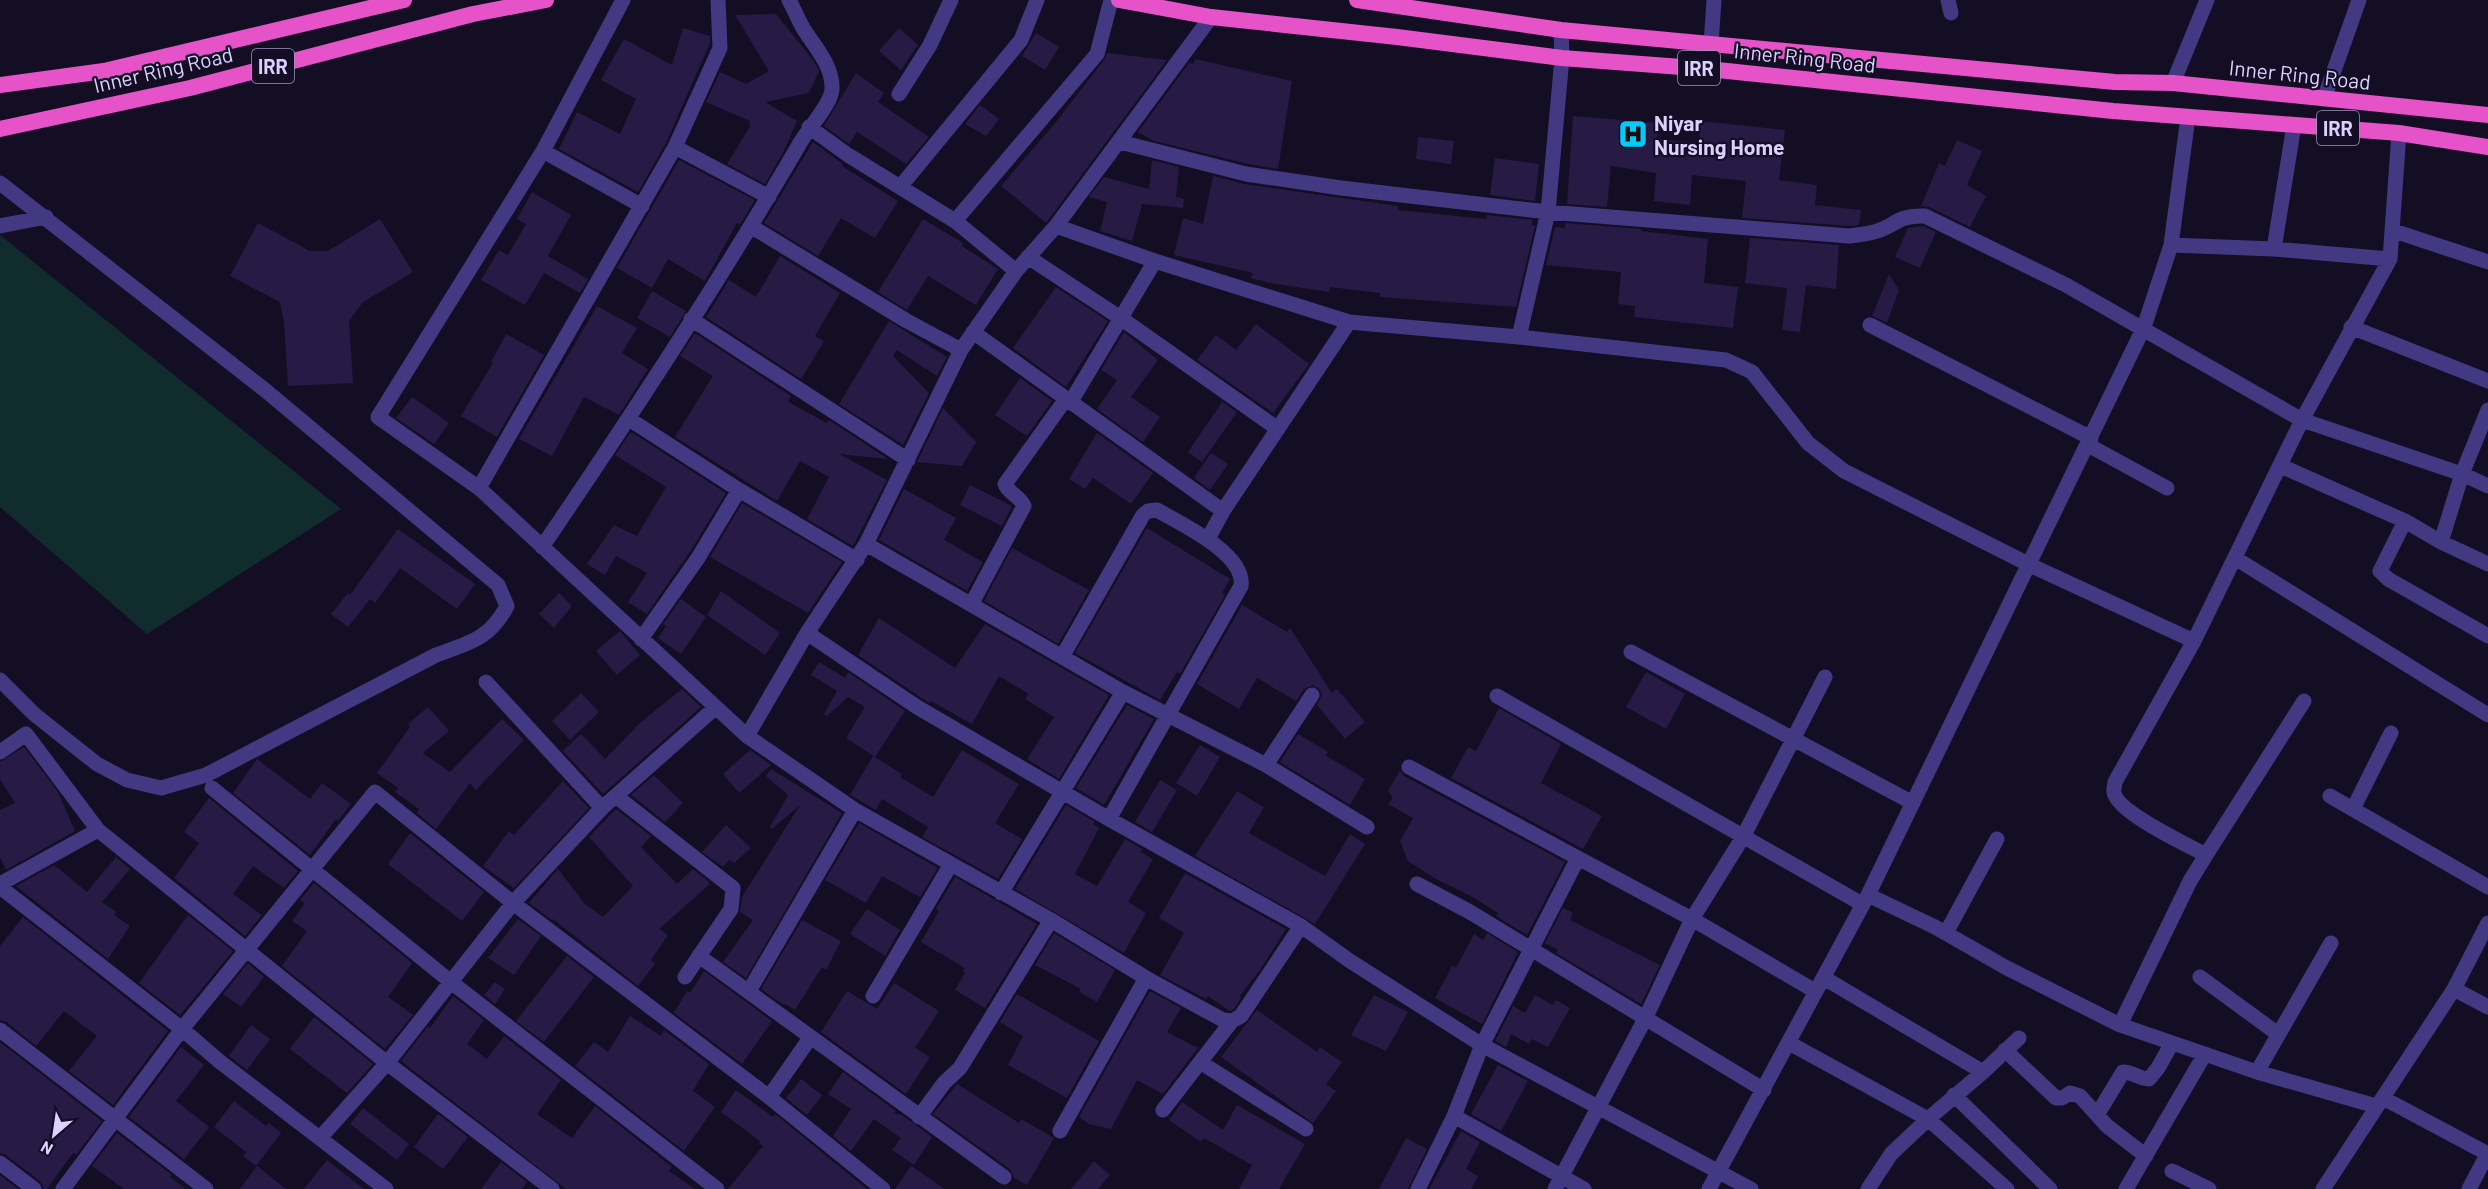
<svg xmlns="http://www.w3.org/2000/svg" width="2488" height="1189" font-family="Barlow,sans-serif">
  <rect width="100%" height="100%" fill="#140e24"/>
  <path fill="#112c2d" d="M0,235L341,509L147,634L0,507Z"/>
  <path fill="#271a44" d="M776,14L813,60L819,71L809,93L765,102L797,121L784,151L765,184L727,164L751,125L749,124L750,121L706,102L720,72L746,84L769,71L735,15Z
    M683,28L710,36V43L666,143L638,192L559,149L577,112L620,134L636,99L601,80L624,39L672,65Z
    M899,28L918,45L901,70L879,51Z
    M1036,33L1059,47L1045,70L1022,56Z
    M1107,53L1167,60L1046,223L1001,186L1056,122L1104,60Z
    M1195,59L1292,81L1278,169L1248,164L1154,141L1138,132L1189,63L1193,64Z
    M856,73L884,93L878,102L929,137L906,164L857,132L849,144L824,126Z
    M980,105L999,119L986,136L965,124Z
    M1573,116L1659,123L1657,139L1699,143L1701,121L1785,130L1779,180L1817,185L1815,205L1861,210L1859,225L1849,226L1742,218L1746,181L1692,175L1690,205L1654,201L1656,173L1611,166L1607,207L1567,204Z
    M1418,137L1454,141L1451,164L1416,159Z
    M1957,140L1982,151L1967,185L1986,196L1970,227L1929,207L1921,206L1939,163L1945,166Z
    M813,142L843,164L842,166L898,201L875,238L841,218L818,256L764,223Z
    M1495,158L1539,164L1535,201L1490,195Z
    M679,160L755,200L740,225L737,223L705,281L668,259L652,288L617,268Z
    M1152,160L1179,167L1176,197L1184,199L1183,208L1142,204L1132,241L1100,231L1107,202L1089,197L1104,177L1149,189Z
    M1213,176L1244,184L1398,206V210L1486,219L1487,215L1532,220V225L1535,226L1516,307L1380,297V293L1330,287L1329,292L1270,283L1251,278L1253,273L1174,255L1183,218L1203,224Z
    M532,192L571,215L548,256L588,279L580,293L544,273L525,305L481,280L499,250L508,255L526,224L517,219Z
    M380,219L413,272L363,302L349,321L353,383L288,386L284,323L280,302L230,276L258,223L310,251H328Z
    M923,219L963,243L962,246L998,269L976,305L928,276L907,310L878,292Z
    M1565,223L1641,229V231L1708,239L1704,283L1738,287L1733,328L1634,317L1635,306L1618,304L1621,272L1546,265L1555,227L1565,228Z
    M1923,226L1936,232L1920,268L1895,257L1908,228Z
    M1750,238L1839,245L1836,289L1806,285L1800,332L1782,330L1787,288L1745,283Z
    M780,256L840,293L815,336L824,341L801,379L706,317L729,280L756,297Z
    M1889,274L1899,290L1887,323L1872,316Z
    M1056,287L1108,321L1066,387L1013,348Z
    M652,291L686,311L670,337L637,318Z
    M597,306L637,328L622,353L648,369L619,415L584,397L552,456L519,439Z
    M889,321L947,357L937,376L897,350L893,356L929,393L903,445L839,404Z
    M1256,324L1309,364L1273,413L1197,360L1216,335L1236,350Z
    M1124,332L1158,360L1131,397L1160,417L1143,442L1097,409L1117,380L1101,370Z
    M695,333L791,396L788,401L790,403L827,423L829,420L888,459L839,454L887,480L853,546L807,519L829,477L800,461L777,501L675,437L713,376L680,356Z
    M506,334L544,355L497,437L461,416L493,363L491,362Z
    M1020,378L1052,401L1027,436L995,415Z
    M412,397L449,423L434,444L396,418Z
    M1222,402L1237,412L1202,462L1188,452Z
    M943,408L976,442L962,466L917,462Z
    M631,432L726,493L693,547L647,614L628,602L647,573L616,556L605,575L587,564L614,525L637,536L666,487L615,455Z
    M1097,433L1153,473L1131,504L1093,478L1085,489L1069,479Z
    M1211,453L1228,464L1210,490L1194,478Z
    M970,485L1012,506L1002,526L960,505Z
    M904,489L956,518L944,540L983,562L967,591L879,540Z
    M742,503L842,562L808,613L710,557Z
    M1147,528L1230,579L1222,593L1225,595L1180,674L1177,672L1160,700L1075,653Z
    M398,529L475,584L457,609L400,568L375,603L370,599L348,627L331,614L348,593L350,595Z
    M1012,548L1089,590L1058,644L984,601Z
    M721,591L780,633L765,655L707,615Z
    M559,593L572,606L554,628L539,614Z
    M681,599L706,617L681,654L658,638L666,626L663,624Z
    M1242,605L1287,632L1290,628L1332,693L1337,689L1365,722L1345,739L1317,705L1322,695L1320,690L1313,685L1304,689L1296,701L1257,678L1239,709L1197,684Z
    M879,618L955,668L985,624L1109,695L1059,779L1027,759L1054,717L1025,699L1029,694L999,676L972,724L931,701L929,703L858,655Z
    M620,631L640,655L617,675L596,651Z
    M819,662L845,678L848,672L905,711L875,757L846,738L865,707L848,697L827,716L824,714L837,691L811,675Z
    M1646,672L1685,694L1666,729L1626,707Z
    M682,689L701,707L603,794L563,751L581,734L605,759L640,723Z
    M581,693L599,712L570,740L552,721Z
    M1127,705L1154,719L1104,805L1076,788Z
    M428,707L449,731L423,753L450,772L502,719L524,740L476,790L470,783L436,829L417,813L419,809L395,792L398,788L377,773L410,727L408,724Z
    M1499,708L1561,744L1541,783L1602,816L1583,849L1451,778L1468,747L1476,751Z
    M1298,734L1328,752L1325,755L1365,779L1350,805L1280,762Z
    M1200,745L1220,757L1197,796L1176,783Z
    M24,747L58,792L75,831L6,870L0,857V810L15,803L0,779V762Z
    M750,750L771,765L739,793L723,774Z
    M962,750L1019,784L995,823L1022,839L998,879L922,837L928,827L882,799L876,810L850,795L873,756L902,774L900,777L933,797Z
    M257,759L310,799L322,783L351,804L338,821L336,819L310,855L233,793Z
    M771,769L842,813L746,978L723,962L753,920L740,912L742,897L800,805L772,829L770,827L788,795L766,776Z
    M1400,770L1404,776L1565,862L1527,935L1496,916L1498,913L1471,896L1436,879L1408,861L1400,841L1413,818L1388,804L1393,798L1388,791Z
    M654,775L683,803L665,822L631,795Z
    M1160,780L1177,790L1152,832L1135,822Z
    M563,781L589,808L514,888L483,866L509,831L514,835Z
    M1237,791L1264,807L1249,833L1325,876L1350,834L1365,844L1315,924L1195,856Z
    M209,798L298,871L284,888L253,866L233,894L262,915L245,936L174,878L199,843L184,832Z
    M1066,805L1095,822L1093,824L1099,828L1075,874L1097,886L1125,839L1142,849L1141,852L1153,859L1128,902L1146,913L1124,953L1015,889Z
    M616,809L651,836L641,847L677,884L693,869L709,882V885L659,929L668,935L651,960L655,964L638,986L553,919L552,920L529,903L558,869L585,904L603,917L633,886L589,837Z
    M859,823L938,868L920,897L882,876L866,903L825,880Z
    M726,825L751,848L734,863L729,860L723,867L702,852Z
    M410,833L484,892L462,921L388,864Z
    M116,857L130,869L102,902L116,912L114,915L130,926L108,959L16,886L54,865L87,892Z
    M1185,873L1286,929L1260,970L1239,997L1241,998L1234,1009L1230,1011L1208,996L1206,999L1160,975L1184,933L1159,918Z
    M955,877L1037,924L985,1008L955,990L965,973L963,972L965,968L921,942L939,911L936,909Z
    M314,883L412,963L388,997L413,1015L385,1049L282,966L307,931L292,921L305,903L300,900Z
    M1563,908L1573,913L1570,920L1660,965L1641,1004L1556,953L1558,950L1545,943Z
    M867,909L900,930L885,956L850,934Z
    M188,915L233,951L180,1015L139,983Z
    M23,917L168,1031L113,1105L69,1071L97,1036L64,1011L36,1046L6,1022L0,1020V946Z
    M518,919L541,936L514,975L488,958Z
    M802,920L841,941L826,970L822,967L795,1010L785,1004L784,1005L761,989Z
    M1054,933L1115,970L1097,1002L1079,992L1081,989L1035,965Z
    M1487,933L1518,952L1482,1024L1435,998L1452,966L1456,968L1474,934L1483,940Z
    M567,956L594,977L544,1042L516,1021Z
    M248,963L264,977L241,1007L223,994Z
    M704,971L772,1021L742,1064L674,1013L687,991L690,993Z
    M495,982L505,989L495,1004L484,995Z
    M894,983L939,1011L915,1048L930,1057L906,1094L821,1032L847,991L877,1009Z
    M1150,991L1181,1008L1167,1032L1198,1048L1163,1094L1137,1080L1111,1129L1089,1124L1079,1117Z
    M1017,994L1099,1041L1067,1098L1008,1065L1023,1036L1000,1022Z
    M1374,995L1408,1012L1386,1051L1351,1035Z
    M1535,995L1553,1005L1556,1000L1570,1008L1548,1047L1532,1039L1529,1044L1511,1034L1506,1047L1495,1041L1513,1006L1525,1013Z
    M453,996L484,1020L467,1044L487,1059L504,1036L561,1080L537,1114L572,1138L595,1106L672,1167L669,1171L695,1189H566L401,1061L428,1026L430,1028Z
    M1257,1010L1317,1052L1320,1047L1342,1062L1326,1084L1336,1091L1313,1123L1221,1057Z
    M630,1016L661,1036L664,1030L709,1064L693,1091L715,1107L684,1151L575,1066L594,1042L608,1052Z
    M314,1017L373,1064L347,1093L290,1049Z
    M251,1025L270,1039L247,1070L229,1056Z
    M0,1042L102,1121L76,1155L73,1153L47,1189H44L40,1181L6,1155L0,1153Z
    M181,1047L204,1065L176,1101L209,1127L184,1159L129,1117Z
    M1498,1065L1528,1081L1501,1131L1471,1114Z
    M843,1072L896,1111L894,1113L902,1115L932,1137L914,1165L892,1150L901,1138L874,1119L851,1151L833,1136L851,1109L828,1094Z
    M801,1079L822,1095L807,1115L786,1098Z
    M957,1084L1019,1123L1021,1119L1054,1138L1027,1185L1014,1178L1010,1169L933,1114Z
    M736,1090L773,1117L775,1114L867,1189H728L763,1146L759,1143L760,1141L721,1112Z
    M234,1101L266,1126L269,1123L281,1133L256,1166L243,1156L246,1152L214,1127Z
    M1182,1102L1223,1130L1237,1105L1305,1144L1279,1189H1239L1252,1165L1204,1138L1201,1142L1169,1120Z
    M363,1108L409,1144L397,1160L350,1124Z
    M438,1114L468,1137L443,1169L414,1147Z
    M1461,1131L1480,1142L1466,1169L1478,1176L1471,1189H1429Z
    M117,1133L172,1175L170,1177L186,1189H124L92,1166Z
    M1406,1138L1427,1149L1408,1189H1379Z
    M327,1160L364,1189H304Z
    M1094,1161L1110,1175L1098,1189H1071Z
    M501,1162L527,1182L522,1189H481Z
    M257,1166L286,1189H240Z
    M911,1166L945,1189H895Z
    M0,1175L18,1189H0Z"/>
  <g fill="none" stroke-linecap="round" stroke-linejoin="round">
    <path stroke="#433982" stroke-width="15" d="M623,0L543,151L378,417L479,488L747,736L855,810L1051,920L1146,978L1223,1020L1232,1021L1241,1016L1301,926
      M1948,0L1951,13
      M1711,44L1714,0
      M2173,83L2207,0
      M899,94L930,45L951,0
      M809,127L848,155L955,221L1016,271
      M1120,142L1246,174L1341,188L1548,212L1849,236C1857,235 1866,234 1874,232C1896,226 1896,215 1925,216L2066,285L2302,420L2462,474L2488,486
      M675,147L769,197
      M543,151L642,206
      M0,183L265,390L498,585L507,606C490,639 469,643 436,655L206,775L161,788L127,780L97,764L34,714L0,680
      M900,187L1021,40L1037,0
      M955,221L1097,54L1111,0
      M0,226L46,217
      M1056,226L1155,261L1349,322L1519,337L1726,360L1752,372L1808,443L1844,471L2030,565L2194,641
      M752,227L907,321L961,350
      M2394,231L2488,262
      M2171,245L2274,249L2390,259
      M2274,249L2294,125
      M1028,257L1122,319L1278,429
      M691,319L908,460
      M1870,325L2091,438
      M2351,327L2488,381
      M973,332L1223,511
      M1519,337L1548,212L1562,58L1561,30
      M1070,403L1155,261
      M629,419L739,490L857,560
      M2088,445L2167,488
      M2281,466L2405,521L2441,542L2488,564
      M479,488L675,147L720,48L718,0
      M2405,521L2380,571L2388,579L2488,636
      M1208,539L1223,511L1349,322
      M2441,542L2462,474L2488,410
      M866,544L1123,692L1266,765L1367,827
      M542,547C632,415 720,281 800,143C808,129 832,103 832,89C833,66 815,47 803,28C798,19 794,9 789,0
      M2235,558L2488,715
      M972,603L1024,506C1020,496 1009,494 1005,484L1065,400
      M807,633L917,707L1109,819L1301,926L1350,961L1482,1045L1751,1189
      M641,639L698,558L739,490
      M1631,652L1913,803
      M1062,657L1143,515L1148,511L1157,510C1181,524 1246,554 1241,586L1109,819
      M486,682L602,808
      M1497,696L1862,904
      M747,736L807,633L866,544L961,350L1016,271L1056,226L1211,17
      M0,752L26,734L98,830L387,1063L552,1189
      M1266,765L1312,695
      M1409,767L1578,858
      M212,788L451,982L717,1189
      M2330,796L2488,887
      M617,797L733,888L731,909L685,977
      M2353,809L2391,733
      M2206,855L2304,701
      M0,884L98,830
      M1417,884L1470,912L1764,1090
      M0,887L182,1029L219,1061L386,1189
      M1001,893L1123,692
      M1868,895L1935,927L2005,967L2120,1025
      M1946,933L1997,839
      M699,956L1004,1177
      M2200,977L2278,1034
      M1824,978L1983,1072
      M2454,989L2488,1007
      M749,991L855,810
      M873,996L951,864
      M0,1030L206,1189
      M1789,1043L1928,1119L1983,1072L2019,1038
      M2005,1050L2056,1098H2062L2070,1093L2080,1096L2107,1126L2146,1156
      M1200,1062L1306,1129
      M2257,1072L2331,943
      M1954,1095L2050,1189
      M769,1097L810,1038
      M2383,1098L2488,1154
      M2376,1106L2257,1072L2120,1025L2190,881L2206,855C2188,845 2116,812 2114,792C2113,789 2115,786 2115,782L2194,641L2302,420L2390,259L2399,133
      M1163,1110L1232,1021
      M2097,1115L2123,1072C2133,1072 2139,1079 2149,1079L2158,1068L2172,1043
      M1454,1116L1584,1189
      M919,1117L944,1083L960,1068L1051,920
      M1060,1131L1146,978
      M320,1138L387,1063L513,903L602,808L715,708
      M0,1163L34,1189
      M2172,1171L2209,1189
      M63,1189L182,1029L375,792L513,903L769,1097L883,1189
      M1418,1189L1454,1116L1482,1045L1578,858L1692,919L1815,991
      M1555,1189L1645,1019L1692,919L1743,837L1825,677
      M1709,1189L1868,895L2144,327L2171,245L2188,117
      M1868,1189L1891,1154L1928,1119L2007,1189
      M2126,1189L2205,1054
      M2323,1189L2454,989L2488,923
      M2469,1189L2488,1153"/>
    <path stroke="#433982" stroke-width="15" d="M2324,99L2359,0"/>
    <path stroke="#e653c8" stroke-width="16" d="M1119,0L1211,17L1397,37L1562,58L1708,69L2113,111L2399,133L2488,147
      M1357,0L1561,30L2115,82L2173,83L2488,115
      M0,85L104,71L404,0
      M0,129L190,88L473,14L546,0"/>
  </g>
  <defs>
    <g id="hospital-square" transform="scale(1.5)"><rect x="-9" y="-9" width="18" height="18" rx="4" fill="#02cbfa" stroke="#140e24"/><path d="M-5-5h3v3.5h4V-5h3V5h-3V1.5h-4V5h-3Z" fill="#111"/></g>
  </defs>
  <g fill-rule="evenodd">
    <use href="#hospital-square" x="1633" y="134"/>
  </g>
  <g text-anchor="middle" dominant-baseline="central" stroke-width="4.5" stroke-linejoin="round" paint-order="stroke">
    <g fill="#140e24" stroke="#9f96bd" stroke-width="1.5">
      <rect x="252" y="49" width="42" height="34" rx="4.5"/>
      <rect x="1678" y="51" width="42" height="34" rx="4.5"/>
      <rect x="2317" y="111" width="42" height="34" rx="4.5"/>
    </g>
    <g font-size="20" font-weight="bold" fill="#dad1ff">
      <text x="273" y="66">IRR</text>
      <text x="1699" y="68">IRR</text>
      <text x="2338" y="128">IRR</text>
    </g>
    <g font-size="21" fill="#dad1ff" stroke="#140e24">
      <text transform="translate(1805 57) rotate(6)">Inner Ring Road</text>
      <text transform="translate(163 69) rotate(-13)">Inner Ring Road</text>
      <text transform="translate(2300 74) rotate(6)">Inner Ring Road</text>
    </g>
    <g font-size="21" font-weight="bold" fill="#dad1ff" stroke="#140e24" text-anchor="start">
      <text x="1654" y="122">Niyar<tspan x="1654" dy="24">Nursing Home</tspan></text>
    </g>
  </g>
  <g transform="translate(54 1135) rotate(209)" stroke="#140e24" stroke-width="4.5" paint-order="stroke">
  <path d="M0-4.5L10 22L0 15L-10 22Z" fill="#dad1ff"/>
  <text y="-9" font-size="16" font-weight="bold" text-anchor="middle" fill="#dad1ff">N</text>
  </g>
</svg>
